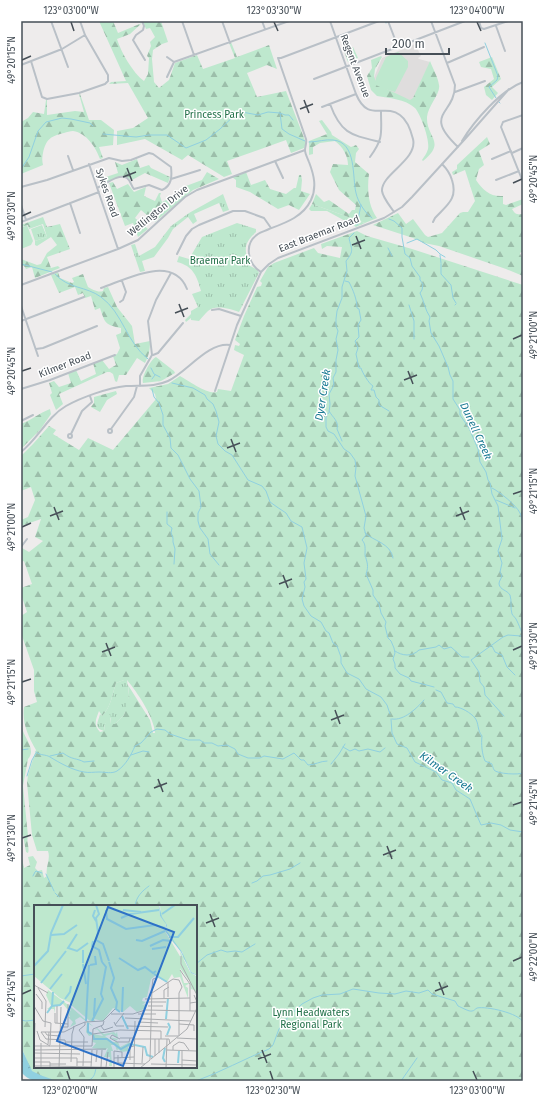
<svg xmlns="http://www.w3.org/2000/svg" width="544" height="1102" font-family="'Fira Sans',sans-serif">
  <defs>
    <pattern id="grass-tufts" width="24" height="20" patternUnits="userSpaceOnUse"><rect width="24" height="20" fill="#bee8ce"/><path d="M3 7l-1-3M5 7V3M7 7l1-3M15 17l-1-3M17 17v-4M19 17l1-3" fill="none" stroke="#9cbeaa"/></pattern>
    <pattern id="forest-firs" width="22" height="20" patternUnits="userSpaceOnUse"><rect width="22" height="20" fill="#bee8ce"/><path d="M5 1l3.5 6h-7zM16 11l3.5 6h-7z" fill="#9cbeaa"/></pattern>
    <pattern id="water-ripples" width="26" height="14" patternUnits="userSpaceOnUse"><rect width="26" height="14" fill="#90d0e0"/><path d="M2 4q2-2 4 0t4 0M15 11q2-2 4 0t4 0" fill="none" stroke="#77abb8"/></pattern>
  </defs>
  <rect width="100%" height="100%" fill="#eeecec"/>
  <path fill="#dfdddd" d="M415,44L421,56L418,58L419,59L430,62L412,101L377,87L373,80L382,58Z"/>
  <path fill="url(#grass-tufts)" d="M223,194L229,210L223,212L219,203L194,214L197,221L193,224L188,217L173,229L168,238L154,257L142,261L145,271L140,272L131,245L135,244L139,256L155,247L171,226L189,213Z
    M312,204L365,223L356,227L327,211H311L309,209Z
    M237,223L256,229V232C243,244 244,250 250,266L258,270L259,273L239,312C231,309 215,304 208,311C205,314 202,317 199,321L191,320V318L186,322L185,320L191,314V311L198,307L192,294L201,291C197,276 193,266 177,262L179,256L189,259L202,237Z
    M42,225L47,237L35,241L31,229Z
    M124,680H127L129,695L128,703L124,715L115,724H110L111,717L105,724L104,731C93,727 98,723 100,714L102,716C111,707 112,695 116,683Z"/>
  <path fill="url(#forest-firs)" fill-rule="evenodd" d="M99,21H113L118,33L142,23L130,34L117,39C121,52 133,73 144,81L148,74L149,58L147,56L151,46L150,42L155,37L150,28L146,29L143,22L161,21L168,42L162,44L153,50L152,59L154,82L159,88L169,80L175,63L197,55L203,69L235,58L229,43L231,42L237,57L269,45L277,69L267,65L247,73L257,97L286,91L306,143L304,148L291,153L286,140L227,161L232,174L224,177L188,155L182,160L145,139L117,145V131L133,128L148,118L128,83L109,84L111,82L126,81Z
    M353,47L358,58L348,62L344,51Z
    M381,56L382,57L375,69L374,77L378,85L410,100L413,98L430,61C433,69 438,77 439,85C441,93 428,106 427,117C426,137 447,142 423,161L422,160C424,157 427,153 428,149C430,140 421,115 415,108C405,99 389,98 377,96L371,90L367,76L372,68L371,60Z
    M492,57L501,79L492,87L498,93L492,100L486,95L484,87L494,79L491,69L481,67L479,62Z
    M79,94H80L89,120H101L114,130L113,145L99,147L103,158L100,159C96,148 87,133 73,131C70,131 67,132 64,133C51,136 46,139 43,153C42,157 42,161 43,165L21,174V122L28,118L33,112L44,114L46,100H47V115L75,111L84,112Z
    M322,120L331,132L332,135L351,147L356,145L359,149L356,153L355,162L369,174C367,188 368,206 377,218L365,223L312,204L316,194L324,202L329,200L349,214L352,210H355L356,205L339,190L330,172L333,164L348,165C348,156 343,147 335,141L320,143L313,147V154L309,155V141L327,134L319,121Z
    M487,137L490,144L479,151L484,165L479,169L476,180C483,190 490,197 503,196V204L506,205L523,199V204L512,209C515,214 517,215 523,214V251L520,253L523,261V276L506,269L439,246L424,243L413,238L373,225L398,213L406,224L413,219L425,235L428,237L442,233L460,213L463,212H468L475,201L465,170L453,175L452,172L457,169V165Z
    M137,159L140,168L149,165L151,168L170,177L168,183L145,173L132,180L123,176L107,182L106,177L118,173L115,162L122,165Z
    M207,172L219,179L193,190L155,222L141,210L135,218L148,229L138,237L133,223L125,226L109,183L113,182L117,189L128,184L134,192L146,187L144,196L155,201L159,193H161L160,196L162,202L176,195L186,186L202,180Z
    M246,172L251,185L265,180L270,189L286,194L294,188H296L299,175H301L302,180L301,191L310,194L299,210L289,205L278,209L250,192L236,187V180L232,177Z
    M43,217L47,227L60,224L70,249L47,257L51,268L58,266L60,268L35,278L32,267L26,269L24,266H21V259L37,265L41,264L47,253L57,245L51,237L37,246L35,245V241L47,237L43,224L29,229L28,225L21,227V225Z
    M357,231L367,236L412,249L523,285V1081H57C49,1078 35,1077 30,1069C27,1062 25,1054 21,1047V853L24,868L30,865L28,857L33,856L37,862L35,868L38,871L42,870L44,878L47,876C45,867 51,860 48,851H37L32,835L27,783L28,775L36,750C28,736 22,723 24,707L37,702L34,691V670L21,633V616L27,612L21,594V588L32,584L24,561L21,562V550L22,548L29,552L43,541L35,537L41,519L21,526V520L28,517L35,500L31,487L21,491V456L33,444L49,426L56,430L53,434L79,450L88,438L113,450L156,399L155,394L149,388L168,384L180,376C189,381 208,395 217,392L218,389L231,391L244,355L234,350L235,345L239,346L240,344L235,340L244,316L257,287L261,286L262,283L260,281L268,267L274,263L314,248L318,253L340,258L342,247L327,246L322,249L321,244ZM124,680H127C137,692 154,717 155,733H153L150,720L128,685L129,695L124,715L115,724H110L111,713L105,724L104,731L100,732C93,725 96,719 99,711L102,716C111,707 112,695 116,683ZM35,906H196V1067H35Z
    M58,272L60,278L72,283L74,282L72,278L83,274L88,287C92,289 98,293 103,291L104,288L108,287L117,307L132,326L135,344L150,341C150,350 149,355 145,363L137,358L126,375H119L117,382L115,381L113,374L110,372H107L59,394L63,404L56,410L50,395L52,393L49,383L54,381L59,387L71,383L68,373L76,370L81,381L96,374L93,363L102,360L109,369L116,365L113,356L117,354L120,348L116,335L121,333V328C105,325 105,323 100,308L95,310L91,296L85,298L83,293L78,295L75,287L59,293L51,275Z
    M156,357L174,371L175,373L161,381L143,383C141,377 151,359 156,357Z
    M116,391L117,394L107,400L100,412L91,407L94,403V397Z
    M50,409L51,414L40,430L21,449V424C32,420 39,413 50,409Z
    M21,717C21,722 21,726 23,731C26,740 36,750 28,759L23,786L28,836C26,842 30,848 28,853L26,852L23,835H21Z"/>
  <path fill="#bee8ce" d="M398,52L408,61V67L395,92L382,88L376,85V78L386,57Z
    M27,225L33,241L31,245L21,249V228Z"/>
  <path fill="url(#water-ripples)" d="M21,1047L32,1071L40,1075L57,1081C41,1081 33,1085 21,1072Z"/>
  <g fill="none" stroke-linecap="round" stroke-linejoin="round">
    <path stroke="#90d0e0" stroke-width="1" d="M386,23V21
      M485,43L498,76L497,80L489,87L496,98
      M499,102L500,103
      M280,113L285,115H289L293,120
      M103,134L136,137L149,135H167L186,148L206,140L220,129L235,115L242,112L258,115L268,112L280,113L282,129L289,134L305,141
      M309,142C317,142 326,139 333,140C357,142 352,177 356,193C358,202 365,213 372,218
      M21,169L29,157L38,131L46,122L62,118L71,119L90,123L93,126
      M389,219L394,221L402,228V237L405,254L410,258L412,266L420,277V280L423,284L422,290L420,293C424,301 425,310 430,317L429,321L431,333L439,346L448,367L450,375L453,381V399L460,410V415L469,428L478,449L480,462L486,472L488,480L490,483L492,494L498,506L502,539L498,551L502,563L500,572L502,576C501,579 499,581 499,584C500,590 507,590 510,595C512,601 510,608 512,614C513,616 516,618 517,621C519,625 520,628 522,633
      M357,225L361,205
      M354,233L349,238C351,249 355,250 346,261L347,271L342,287V298L337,311L336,319V326L338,331L336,339L338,350L336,360V372L333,378L334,385L329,394L330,404L329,413L326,415V427L328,431L334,434L344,449L350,453L355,460L356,467L355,476L366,516L364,528L366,535L362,540C366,544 365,549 365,555C367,562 369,566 366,574L373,590V595L379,604L381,613L386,622L385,626L388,638L391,641L394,648L395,653L393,659L395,664V668L400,674L409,678L411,681L434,687
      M407,243L417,239L436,250L440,254L445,257
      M388,248L392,256
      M440,255L441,263
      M21,264L52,272
      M441,264V274L451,285L453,298L456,303
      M55,274C68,289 86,286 101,297C123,313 126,342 148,359
      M345,281L349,282C353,290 357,299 357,308L359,309L361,320L358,325L359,337L355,341L358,348L356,354L359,368H361C362,372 369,384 373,386L371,390H374L376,397L379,400V405L389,411
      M409,305L414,321V339
      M455,305L456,304
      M151,368L154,374L160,377
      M152,379L155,375
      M172,383L193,388L205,395L207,399L213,404L216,411L219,422L216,436L218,444L225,451L232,455L248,480L262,486L266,491L270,502L277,507L286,513L291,521L302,527L307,548L304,563L306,579L304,582L305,587L302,599L304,606L311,616L321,622L326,631L329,633L333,643L337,646L341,657V663L347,673L359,679L366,689L381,697L387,705L390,714
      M152,389L154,397L159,403L163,415V425L170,438L171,448L178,455L190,479L199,491L201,507L198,513V521L200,528L208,539L210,554L219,565
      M329,411C333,418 339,421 337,429L342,441
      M492,488C500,492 516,505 520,513C522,517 522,523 523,528
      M496,500L515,508
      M167,512V524L172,528L171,533L173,538V542L175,549L174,564
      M365,533C373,541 391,543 393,558
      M492,646L495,652L502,655L507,667L515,675
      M395,651C402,656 412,657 419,650L436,647L439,645L444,649L451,647L462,657H469
      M436,690L441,692L447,703L453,704L455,707C461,707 471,713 475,718C479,723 477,730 482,736C481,744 482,754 485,761L492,764C492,765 494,770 494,770C497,774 519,775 523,773
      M504,716L485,695L484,687L480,682L479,672L471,660L503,637L508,635L521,636
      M391,719L392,733L397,744L407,748L415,762L436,772L442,780L452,783L456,790L470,799L481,825L491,823L501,825L510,830L523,832
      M392,719C404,721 417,708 424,700
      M343,747L350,751L355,749L359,751L368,749L380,752L385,748
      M21,750L28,749
      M36,752C41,756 45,754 50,757C60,763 72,770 84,772C89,773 94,772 99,772C105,772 112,774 117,771C126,765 131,755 135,746L141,743L151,732L157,729L165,730L170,734L188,740H200L204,743H212L218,746L227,745L235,749L238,754L248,758H260L264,756L283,759L294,753L301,760H304L308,765C315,765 320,761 327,761
      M131,755L143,751L149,752
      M50,756L63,753C72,760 77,758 84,762L94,761
      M331,764L339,754L345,744
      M27,776L32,760L36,753
      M46,874L54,891
      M33,876L35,872L36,871L42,873
      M252,883L257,881L263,876L270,875L290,869L300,863
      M55,893L59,897
      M135,906C136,897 142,891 149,886
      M196,964L207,955L221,950L227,952L235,951L242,952L255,944
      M21,976L35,974
      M21,1020L26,1021L35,1020
      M86,1081C94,1079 95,1075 96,1067
      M196,1081C221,1072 244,1059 269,1049L273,1045L279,1029L288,1017L302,1004L313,998L322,995L340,994L353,989L379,993L395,994L406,991L419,993L428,990L432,994L455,1001L458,1006C461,1007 469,1012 472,1011C474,1011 475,1009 477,1008C486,1006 519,1013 523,1022
      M401,1081L417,1058"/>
    <path stroke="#b9c0c7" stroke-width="2" d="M51,21L68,67
      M142,21L144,26L143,30L136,35L133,40L145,60
      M182,21L194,55
      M222,21L230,43
      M262,21L265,29
      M330,21L356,94C368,123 384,103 400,115C407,120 411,131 413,139C418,160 381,174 382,191C383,198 390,206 394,212
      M388,21L398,47
      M431,21L455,85C455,115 422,113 458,147
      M479,21L481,28L484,29L508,21
      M496,26L505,51
      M167,57L174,62
      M31,61L42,97L47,99L79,93L105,84L108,81V75L85,35L80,21
      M447,63L484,47
      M21,65L62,49L85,35
      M167,77L174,62L289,21
      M314,79L465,21
      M455,92L485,81
      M330,104C341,134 351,135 380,142
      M322,107L356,94
      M523,115L503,122L501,127L523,182
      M462,141C474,121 501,90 523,82
      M512,153L523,148
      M68,156L73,170
      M370,157C384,138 381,133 381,111
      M492,159L511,151
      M275,161L283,178
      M89,164L118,249
      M171,179L200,170
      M496,180L519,171
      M21,187L47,180L109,158L122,161L131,160L149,153L153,154L171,167C172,176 172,186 162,190L149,185L134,189C131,186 131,181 127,178C118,173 105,185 97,188
      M70,203L80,233
      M21,205L26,220
      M21,222L99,192
      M433,222L435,218C447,205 458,199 452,180C450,173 447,169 442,164
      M177,254L186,236L192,229L199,225L233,211H245L264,218L271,228
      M261,272C248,264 243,244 258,234C261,232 265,231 269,229C285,223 303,217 311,200C317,187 314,175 309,162C308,159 305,154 305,150C305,146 307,143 306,139L278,58H281L379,21
      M21,285L118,249L138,240L185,197L197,190L305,150
      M101,288C125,280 173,253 187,289
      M120,302L123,300L126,292L122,281
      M21,306L38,356
      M212,310L219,309L241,316
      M21,321L84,297
      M36,349L43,348L97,326
      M153,355L158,353L183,323
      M140,386V376L152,355L148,321L156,300L171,273
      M21,389L50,380L115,355
      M215,391L237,325L261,272L269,264L278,258L384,218L402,207L412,197L465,139L509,89
      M21,421L33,415
      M108 431a2 2 0 1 1 4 0a2 2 0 1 1-4 0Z
      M111,429L134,397L137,386
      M68 436a2 2 0 1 1 4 0a2 2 0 1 1-4 0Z
      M71,434L82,411L92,402L90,396
      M21,452C38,439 47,417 66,406C82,397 108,388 126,386C141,385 155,387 168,381C187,372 208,342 230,345
      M21,547L27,539"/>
  </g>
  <path fill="none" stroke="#464f57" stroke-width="1.5" d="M71,22L74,31M274,22L278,31M477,22L481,31M22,60L31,56M304,100L309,113M300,109L313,104M127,168L132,181M123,177L136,172M513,183L522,179M22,216L31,212M356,236L361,249M352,245L365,240M179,304L184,317M175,313L188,308M513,339L522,335M22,371L31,368M408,371L413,384M404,380L417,375M231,439L236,452M227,448L240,443M513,494L522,491M54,507L59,520M460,507L465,520M50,516L63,511M456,516L469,511M22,527L31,523M283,575L288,588M279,584L292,579M106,643L111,656M513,650L522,646M102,652L115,647M22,682L31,679M335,710L340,724M331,720L344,715M158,779L163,792M154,788L167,783M513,805L522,802M22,838L31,835M387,846L392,859M383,855L396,850M210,914L215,927M206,923L219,918M513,961L522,957M439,982L444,995M435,991L448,986M22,994L31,990M262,1050L267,1063M258,1059L271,1054M67,1071L70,1080M270,1071L273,1080M473,1071L477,1080"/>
  <g text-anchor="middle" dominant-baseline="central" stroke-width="3" stroke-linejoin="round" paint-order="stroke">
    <g font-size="10" fill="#464f57" stroke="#fff">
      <text transform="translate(355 66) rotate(69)">Regent Avenue</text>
      <text transform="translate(107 193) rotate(71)">Sykes Road</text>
      <text transform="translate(158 211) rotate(-39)">Wellington Drive</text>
      <text transform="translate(319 234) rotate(-21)">East Braemar Road</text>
      <text transform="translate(65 365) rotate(-21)">Kilmer Road</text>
    </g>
    <g font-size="10" fill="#206f47" stroke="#fff">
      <text x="214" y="115">Princess Park</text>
      <text x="220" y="261">Braemar Park</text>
      <text x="311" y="1013">Lynn Headwaters<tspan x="311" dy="12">Regional Park</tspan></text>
    </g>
    <g font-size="11" font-style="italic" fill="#1c7b94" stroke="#fff">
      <text transform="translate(323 395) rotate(-81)">Dyer Creek</text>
      <text transform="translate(476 431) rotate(65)">Dunell Creek</text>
      <text transform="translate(446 772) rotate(35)">Kilmer Creek</text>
    </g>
  </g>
  <g transform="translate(34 905)">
    <rect width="163" height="163" fill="#eeecec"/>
    <path d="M0,0H125L126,11L132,18L131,26L147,53L146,46L149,52V48L137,35L132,25L133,20L127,11L126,0H163V70L157,67L153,58L149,53L156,67L162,71L163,90L160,85L157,84L156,77L146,63L150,78H156L151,81L154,83V93L146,72L140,73L138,69L133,77L121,71L117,74L113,92L109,93L108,96L112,97L108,100L112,99V103L103,107L96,101L89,107L79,103L69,116L60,114L61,116H56L37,100V98L26,93L0,71ZM14,85L37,102L60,122L55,119V128L69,131L63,124L60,126L63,123L70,129L80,127L82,129L83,126L84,134L82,136L76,132L84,134L78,129L71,131L78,137H84L86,142L96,137L98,141L94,142V149V146L88,147L84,144L83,146L81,140H77L79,146H77L78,161H75L76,152H70L74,143L71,145L58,143L62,138L58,137V130L55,131L52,127L53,117L46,112L41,115L42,119L36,122L39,117L34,112H36L34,108V104L37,106L36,103L33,104L29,99L21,101V108L20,104H13L17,101L12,90Z" fill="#bee8ce"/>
    <path d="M125,0L128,12L133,20L132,25L148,47L157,67L163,70V78L162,70L157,68L147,47L131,26L132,19L126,11Z" fill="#90d0e0"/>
    <path fill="none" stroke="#90d0e0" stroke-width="2" d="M62,0L65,9L62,13L64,27L62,35L69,39L75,56M61,5L59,11L62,16M72,5L73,14L92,24L121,20L131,23M89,5L107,7M128,9L141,0M87,13L96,9L125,5M43,29L34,43L43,46L54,38M17,30L30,29L43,20M135,32H144L160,13M102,35L108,36L131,26M59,36L58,41L65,45L68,57M116,41L129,35L137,36M118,44L132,42M85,53L104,65L111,62L119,68L122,66M75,57L80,73L77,83L83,97L82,104L86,107M49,58V45M49,59L52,79M56,60L62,59L61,51M0,61L14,46L17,28L29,0M120,69L133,77M7,78L32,46M16,84L28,69M31,94L36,87L37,81M18,101L19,87M88,107L89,82M13,108L18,101L26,100L30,96M60,111L61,93M88,111L94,124M132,114L134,93M52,116L55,60M58,116L69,94L67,89L72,62L68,57M54,118V127L58,129M59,130L60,134H73L87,144L96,139L111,142L113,150L119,152M133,130L136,122L134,118M131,157L129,153L131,143M144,158L145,146"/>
    <path fill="none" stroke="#abadb0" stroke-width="1" d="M147,51V59L163,90M146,65L156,79V106M134,77V92M0,80L14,88M4,83L12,96L11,122M118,88L139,74L145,75L148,82L145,88V131M2,89L8,97V104M130,93V85L135,82M111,94L156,93M113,97H132M156,98L163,97L160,90M0,101L9,116L17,118L16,140M23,101V118M114,101H129M21,108V118L34,119M77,109H99L111,105L162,106M104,109H122M91,113L157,116M80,117L82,121H90M104,117L124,118M145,119L160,120V126M81,120L90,108M67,121L70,125L79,122M93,121L134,122M27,122H34V99M39,122L51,117L69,116L81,104M3,126L6,135L16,141M11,127L13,130L26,131M59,129L86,125L127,126V134M131,131H144M76,133L83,137H95L96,133M76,133L78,130L86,134M86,133H100M143,133L163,134M100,134H135L136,139M121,134V151M32,137H54M14,139L15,127M1,141H58L59,124L69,120L70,116M32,141L31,135L12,134L7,127H30L40,122M0,145L72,144M133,145L163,146M139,145V141L145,137L150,138L155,145M0,148L46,149M125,148V134M0,149L1,118M84,150V158L111,159M0,153H43V161M80,153L100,152M117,154L153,124L163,103M96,155V142L100,141M116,155L118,82L119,74L123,73M148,155L163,156M0,157H16V163M37,157L38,129L40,122M43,157H58M62,157L63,145M108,158L109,142M16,159H32M117,159L163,160M0,161H16M16,161L106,163M49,161L50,132L45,125L51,120V117M57,162L58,145M67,162L68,145M72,162L74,147M80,162V146L88,147V152M7,163V138M25,163L27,102M100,163L101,116M106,163L116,155M132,163L133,134M148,163V145"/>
    <path fill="#2d71c7" fill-opacity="0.15" stroke="#2d71c7" stroke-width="2" d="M74,2L140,27L89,161L23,136Z"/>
    <rect width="163" height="163" fill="none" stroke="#464f57" stroke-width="2"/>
  </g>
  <rect width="544" height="1102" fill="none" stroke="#ffffff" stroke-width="44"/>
  <path d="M386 48v6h63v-6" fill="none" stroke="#464f57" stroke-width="2"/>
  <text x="392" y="48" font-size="12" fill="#464f57" stroke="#ffffff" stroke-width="3" paint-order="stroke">200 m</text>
  <rect x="22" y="22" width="500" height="1058" fill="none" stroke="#464f57" stroke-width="1.5"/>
  <g font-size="10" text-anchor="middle" fill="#464f57">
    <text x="71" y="14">123°03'00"W</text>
    <text x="274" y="14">123°03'30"W</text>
    <text x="477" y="14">123°04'00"W</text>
    <text transform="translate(11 60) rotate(-90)" y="4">49°20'15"N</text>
    <text transform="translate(533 179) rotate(-90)" y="4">49°20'45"N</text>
    <text transform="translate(11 216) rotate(-90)" y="4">49°20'30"N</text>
    <text transform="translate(533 335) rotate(-90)" y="4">49°21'00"N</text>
    <text transform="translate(11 371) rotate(-90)" y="4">49°20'45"N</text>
    <text transform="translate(533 491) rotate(-90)" y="4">49°21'15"N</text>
    <text transform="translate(11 527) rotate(-90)" y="4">49°21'00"N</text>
    <text transform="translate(533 646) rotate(-90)" y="4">49°21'30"N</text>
    <text transform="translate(11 682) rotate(-90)" y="4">49°21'15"N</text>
    <text transform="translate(533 802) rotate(-90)" y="4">49°21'45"N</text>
    <text transform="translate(11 838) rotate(-90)" y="4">49°21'30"N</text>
    <text transform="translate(533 957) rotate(-90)" y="4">49°22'00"N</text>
    <text transform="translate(11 994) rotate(-90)" y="4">49°21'45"N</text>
    <text x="70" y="1094">123°02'00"W</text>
    <text x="273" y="1094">123°02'30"W</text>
    <text x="477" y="1094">123°03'00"W</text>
  </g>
</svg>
